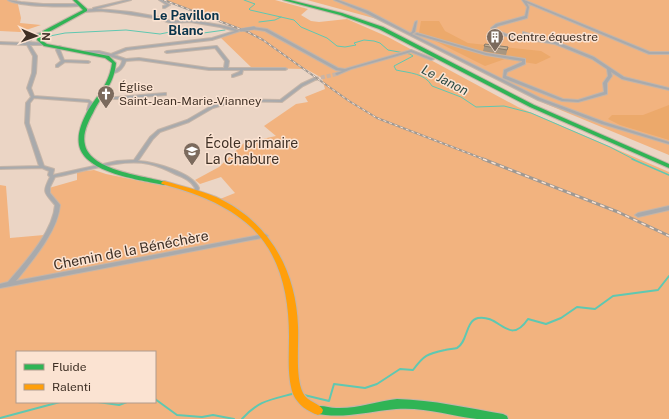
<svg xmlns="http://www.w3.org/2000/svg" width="669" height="419" font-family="'Public Sans',sans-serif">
  <rect width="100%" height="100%" fill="#ebd5c5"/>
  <path fill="#f2b37f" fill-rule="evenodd" d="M0,0H17L21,18L20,23L41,25L20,32L0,31Z
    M163,0H275L308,9L301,15L311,21L319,22L347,19L388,37L518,107L669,172V419H0V185L6,186L10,238L44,235C48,227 58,215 55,206C54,199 50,195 49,188L77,180V172L94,170L106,174L180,189L215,201L235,193L221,177L200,184L195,180L219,167L244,143L276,136L264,126L296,104L308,102L305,97L325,89L322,78L306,69L252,68L221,38L241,30ZM17,352H155V402H17Z
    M307,0H669V155L546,104L377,19Z"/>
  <path fill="#eca96b" d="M421,21H439L445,31L468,43L541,51L551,57L536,64L505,59L485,66L419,33Z
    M669,105V140L620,125L608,119L612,115H643Z"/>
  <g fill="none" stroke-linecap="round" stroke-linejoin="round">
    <path stroke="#5fc8b1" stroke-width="1" d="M244,0L255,4L249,9L250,10L294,20L301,27L327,38L337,46L345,47L356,45L354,43L364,40L374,41L380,43L388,50L410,54L413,56L394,66L396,70C409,73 425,73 432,86L461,97L476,107L504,106L531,113L610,147L635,160
      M259,22L275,20L281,17
      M45,37L65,33L126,30L160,34L170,32L189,35L225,30"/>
    <path stroke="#5fc8b1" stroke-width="1.5" d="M632,159L669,175"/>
    <path stroke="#5fc8b1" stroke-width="2" d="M304,395L329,401L334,384L365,388L377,384L400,369L413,370C424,355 427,354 445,350C449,349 454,349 457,348C468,342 465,321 478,318C500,314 509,347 528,319L546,324L561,318L577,307L595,309L613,296L658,290L669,276
      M155,399L177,415L202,417L213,415L234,419
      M98,402L119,405L127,402
      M0,418L60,402
      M242,419C258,401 269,400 292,394"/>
    <path stroke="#c9b4a5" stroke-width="4" stroke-dasharray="4 2" stroke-linecap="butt" d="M315,79L337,74"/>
    <g stroke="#c5b5a8" stroke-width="2">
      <path id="street" d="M8,0L21,2L43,4H80L81,5L80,6C63,7 21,7 8,0Z
        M127,0H131L96,9L110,10L131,12L159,17L170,21L190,20L220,25L233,28L240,31L212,40L127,50L114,55L126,59L139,58L209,68H224L225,61L215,48L167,53L165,52L167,51L216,46H217L229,61L228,68H285L287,69L285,70H243L242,74L233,77H232V75L239,72L240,70H209L139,60L126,61C124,67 119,73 113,73V71C118,69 122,65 122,60L99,53H86L84,52L85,51H99L111,54L126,48L212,38L235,31L220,27L190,22L170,23L159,19L120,13L101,11L84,12L83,11L84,10L93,9V8Z
        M159,0H162L170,5L165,8H163V6L167,5Z
        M334,0H338L368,11L410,33L412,32L415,22L417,21L415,32L412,34L540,98L604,122L669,142V144L602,124L538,100L366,13Z
        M522,0H524L650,52H669V54H649L527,3L529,7L527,18L498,26L495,28V30L506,34L557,42L594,57L624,77L669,88V90L622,79L611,72L612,76L607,83V94L578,102L562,101L503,78L504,70L522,62V61L486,55L414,34L417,33L486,53L525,59V64L507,72L506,76L563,99L578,100L604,92L603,83L608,76L607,69L592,59L555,44L506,36L492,32L491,28L496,24L525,16L527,7Z
        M253,27L267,29L338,68L345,69L411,50L434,59L431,60L411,52L351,69L337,75L335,74L336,73L342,71L336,70L265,31L253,29Z
        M43,32H44V34L34,37L29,42L43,43L45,44L43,45H30L37,56L36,73L31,88L34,96L89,100L93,103L91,109L94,110L92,111H88L87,110L89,103L88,102L34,98L30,103L29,123L44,166L54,169V170L53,174V175L117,161L134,160L150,137L158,130L187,120L211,106L237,99L280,100L301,84L314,78L317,79L303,86L282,102L237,101L213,108L189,122L160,132L153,139L138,161C154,162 192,172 199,188L198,192H194V191L195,188C191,180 182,177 175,174C167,170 158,166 149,164C120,158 84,172 55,177L50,187V193L60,205C58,231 32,261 16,281L265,234L267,235L268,236L267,237L0,288V284L8,282C25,262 53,232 55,205C44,192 42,193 50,177L48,175L49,171L42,168L0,169V167L39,166L25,123L26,103L31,97L27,88L32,73L33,56L27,45L0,44V42L26,43V41L32,35Z
        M523,32L536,36L534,37L523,34Z
        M59,46L62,47L60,50L64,60L88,61L90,62L88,63L65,62L58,67H56V65L61,61L56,50Z
        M165,93H166V95L117,99H99L97,98L99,97H117Z
        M669,206V210L638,217L635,215L638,213Z"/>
    </g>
    <g stroke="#c5b5a8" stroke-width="2">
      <path id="fast" d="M73,0H77L87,9V11L47,33L42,37L41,40L47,44L109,56L116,63C114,85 102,94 93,113C88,122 82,134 85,145C91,171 145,176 166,182L167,183L166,184L164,185C141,180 84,173 79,145C77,133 82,122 87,112C97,95 109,85 112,63L105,58L44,46L37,40L38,35L43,31L83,10Z
        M283,0H290L342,13L383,27L534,105L669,164V168L530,107L379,29L340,15Z
        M397,399C433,400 468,408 503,414L507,416L508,419C498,419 487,419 477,419C447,415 419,405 387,410C362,413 339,419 314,413L313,410L314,407C321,404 329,408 336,408C357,409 377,401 397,399Z"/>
    </g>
    <g stroke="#c5b5a8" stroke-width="2">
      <path id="slow" d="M164,181C182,186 199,190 216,197C269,221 296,270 298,326C299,344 295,377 303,393C307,402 320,403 323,410L322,413L318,415C307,411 298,405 293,394C287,376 289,355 289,336C289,297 281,255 251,227C226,204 195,193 162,184L161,183L162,182Z"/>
    </g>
    <use href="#street" fill="#a9aaac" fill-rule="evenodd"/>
    <use href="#fast" fill="#30b455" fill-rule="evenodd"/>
    <use href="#slow" fill="#ff9f0a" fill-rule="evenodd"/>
    <g stroke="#9e9994" stroke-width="2">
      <path id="rail-far1" d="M164,0L248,32L263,40L349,101L377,118L486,160"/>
    </g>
    <g stroke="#9e9994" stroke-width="3">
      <path id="rail" d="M483,159L618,212L669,236"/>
    </g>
    <use href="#rail-far1" stroke="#fbe3d2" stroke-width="1" stroke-dasharray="3" stroke-linecap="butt"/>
    <use href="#rail" stroke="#fbe3d2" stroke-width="1.5" stroke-dasharray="4.5" stroke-linecap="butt"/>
    <g stroke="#c5b5a8" stroke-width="4" stroke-linecap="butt">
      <path id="street-bridge" d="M241,30L254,28"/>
    </g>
    <use href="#street-bridge" stroke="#a9aaac" stroke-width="3"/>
  </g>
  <path fill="#a89680" d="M485,44L508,47L506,55L483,51Z"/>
  <path fill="#c3af95" stroke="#887a68" d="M485,44L508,47L507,50L484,46Z"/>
  <defs>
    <g id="building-pin" transform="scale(0.9)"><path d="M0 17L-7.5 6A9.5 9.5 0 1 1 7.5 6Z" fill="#7b6a5d" stroke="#fbe3d2"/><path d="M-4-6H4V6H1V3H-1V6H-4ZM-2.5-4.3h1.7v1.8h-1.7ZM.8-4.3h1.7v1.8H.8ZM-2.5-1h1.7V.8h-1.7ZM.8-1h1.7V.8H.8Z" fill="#fff"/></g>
    <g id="church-pin" transform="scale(0.9)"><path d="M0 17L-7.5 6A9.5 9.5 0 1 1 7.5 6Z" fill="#7b6a5d" stroke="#fbe3d2"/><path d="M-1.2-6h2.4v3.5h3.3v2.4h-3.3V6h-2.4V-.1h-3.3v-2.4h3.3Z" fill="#fff"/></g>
    <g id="school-pin" transform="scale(0.9)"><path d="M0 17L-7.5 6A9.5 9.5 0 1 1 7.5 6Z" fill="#7b6a5d" stroke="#fbe3d2"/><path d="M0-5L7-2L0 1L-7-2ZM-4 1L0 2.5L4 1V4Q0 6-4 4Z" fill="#fff"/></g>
  </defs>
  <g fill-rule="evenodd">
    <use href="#building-pin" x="495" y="37"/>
    <use href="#church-pin" x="106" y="94"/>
    <use href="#school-pin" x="192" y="151"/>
  </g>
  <g text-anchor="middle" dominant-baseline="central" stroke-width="3" stroke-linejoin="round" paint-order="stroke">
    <g font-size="12" fill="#3f3025" stroke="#fbe3d2" text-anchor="start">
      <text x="508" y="37">Centre équestre</text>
      <text x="119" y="87">Église<tspan x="119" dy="14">Saint-Jean-Marie-Vianney</tspan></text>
    </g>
    <g font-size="13" font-weight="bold" fill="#09334a" stroke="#fbe3d2">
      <text x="186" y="15">Le Pavillon<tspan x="186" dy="15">Blanc</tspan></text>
    </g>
    <g font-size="13" font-style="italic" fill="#2d4b44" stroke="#fbe3d2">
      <text transform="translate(445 80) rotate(27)">Le Janon</text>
    </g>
    <g font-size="14" fill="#3f3025" stroke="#fbe3d2" text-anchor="start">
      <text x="205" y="143">École primaire<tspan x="205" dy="16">La Chabure</tspan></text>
    </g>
    <g font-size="14" fill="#3f3025" stroke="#fbe3d2">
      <text transform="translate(131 250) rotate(-11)">Chemin de la Bénéchère</text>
    </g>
  </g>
  <rect x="16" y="351" width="140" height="52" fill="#fbe3d2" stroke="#b09b8d"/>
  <rect x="24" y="364" width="20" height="6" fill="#30b455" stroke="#b09b8d"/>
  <text x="52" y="371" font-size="12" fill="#3f3025">Fluide</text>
  <rect x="24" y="384" width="20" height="6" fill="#ff9f0a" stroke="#b09b8d"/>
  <text x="52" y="391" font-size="12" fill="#3f3025">Ralenti</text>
  <g transform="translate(36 36) rotate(92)" stroke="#fbe3d2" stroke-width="3" paint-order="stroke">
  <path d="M0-3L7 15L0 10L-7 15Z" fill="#3f3025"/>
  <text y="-6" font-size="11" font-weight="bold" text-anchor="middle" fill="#3f3025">N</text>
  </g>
</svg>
